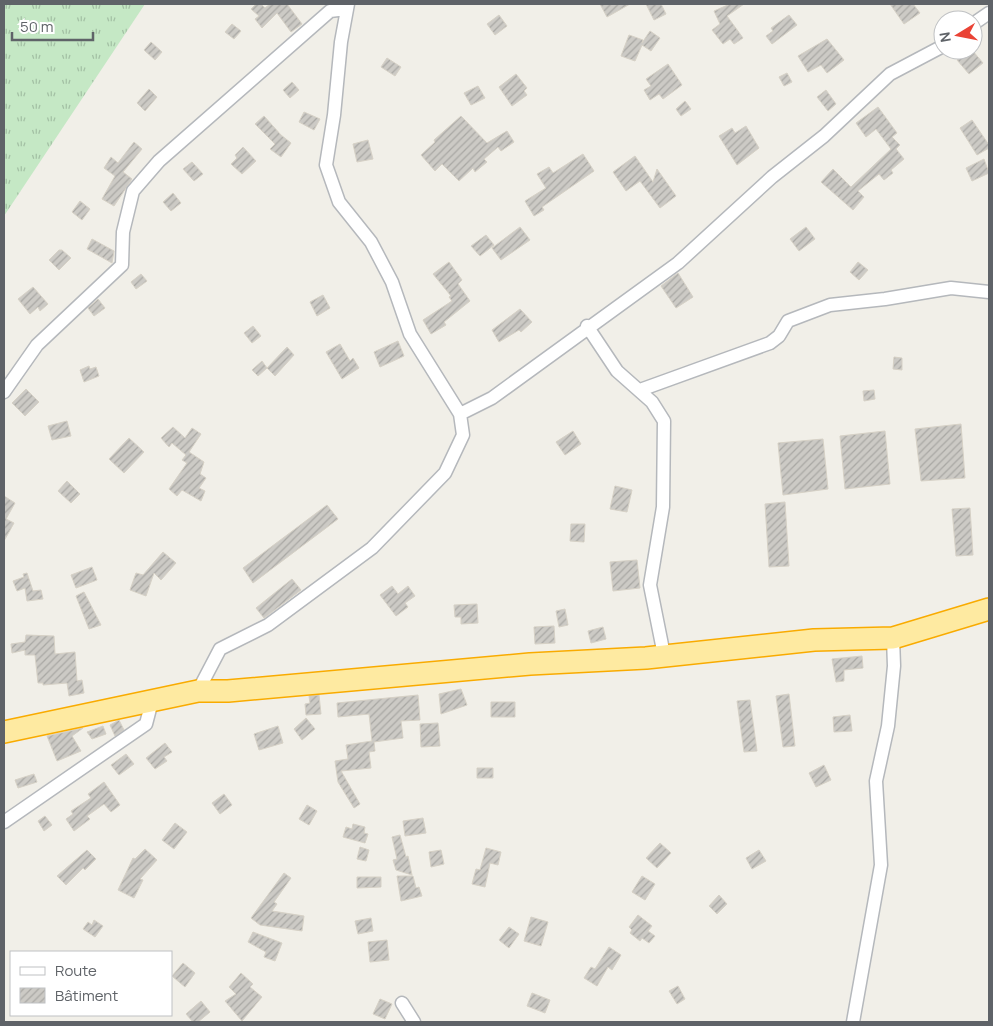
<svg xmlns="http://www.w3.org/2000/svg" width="993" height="1026" font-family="Manrope,sans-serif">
  <defs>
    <pattern id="grass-tufts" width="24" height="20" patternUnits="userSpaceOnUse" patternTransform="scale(1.25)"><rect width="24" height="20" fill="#c5e8c5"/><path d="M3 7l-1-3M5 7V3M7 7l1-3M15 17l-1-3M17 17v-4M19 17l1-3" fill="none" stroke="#a3c0a4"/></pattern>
    <pattern id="building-hatch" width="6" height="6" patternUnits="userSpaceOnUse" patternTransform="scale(1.25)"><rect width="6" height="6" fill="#cccac5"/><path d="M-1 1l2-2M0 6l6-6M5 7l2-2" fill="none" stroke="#a9a8a4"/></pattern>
  </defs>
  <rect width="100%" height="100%" fill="#f1efe8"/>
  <path fill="url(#grass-tufts)" d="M4,4H145L4,216Z"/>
  <path fill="url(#building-hatch)" stroke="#d6d1c6" d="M256,4H261L265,8L270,4H287L302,24L291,32L277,13L262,28L255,19L259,16L251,9Z
    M600,4H630L607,17Z
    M646,4H661L666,14L654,20Z
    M730,4H744L727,16L743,38L734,44L730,39L723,44L712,30L720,24L714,11Z
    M890,4H913L920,13L904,24Z
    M499,15L507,26L495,35L487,24Z
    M789,15L797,25L772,44L766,36L773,31L771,28Z
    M232,24L241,31L234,39L225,32Z
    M650,31L660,38L651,51L642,45L635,61L621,56L629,35L643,40L642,43Z
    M827,39L844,60L827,73L821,65L808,72L798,56Z
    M151,42L162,52L155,60L144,50Z
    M952,50H972L983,63L969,74L957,60L959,58Z
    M387,58L401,67L395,76L381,67Z
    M668,64L682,85L663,99L659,94L650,100L644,90L651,86L646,79Z
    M787,73L792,82L784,86L779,77Z
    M516,74L527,88L524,91L527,95L512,106L499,87Z
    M292,82L299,90L290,98L283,90Z
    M478,86L485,98L471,105L464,93Z
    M149,89L157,97L145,111L137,103Z
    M826,90L836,104L828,111L817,97Z
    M685,101L691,109L681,116L676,109Z
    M878,107L897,133L892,137L900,145L896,149L904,159L891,170L893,173L884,180L879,174L858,191L864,197L853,210L821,182L833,169L851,187L891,149L876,129L866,137L856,123Z
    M304,112L320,119L314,130L299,122Z
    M264,116L281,135L291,143L281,157L270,149L275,144L255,124Z
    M461,116L487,143L507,131L514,142L501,151L498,147L484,159L487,162L475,172L473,168L459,181L442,164L435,171L421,155L435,142L434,140Z
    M972,120L989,145V148L977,155L960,128Z
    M746,126L759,148L737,165L719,136L732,128L735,133Z
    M368,140L373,159L357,162L353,144Z
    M134,142L142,149L123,172L132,179L114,206L102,199L115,176L104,168L111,157L118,163Z
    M243,147L256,161L242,174L231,164L237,158L235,155Z
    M583,154L594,171L542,207L544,210L534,216L525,201L546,188L537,174L549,167L553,173Z
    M635,156L653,182L657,169L676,196L660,208L640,181L626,191L613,172Z
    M984,159L989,173L972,181L966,168Z
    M192,162L203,174L194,181L183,169Z
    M173,193L181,203L171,211L163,202Z
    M80,201L90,209L82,220L72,212Z
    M520,227L530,240L501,260L492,248Z
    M806,227L815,239L799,251L790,239Z
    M486,235L494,245L480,256L471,246Z
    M92,239L114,251L112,263L87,249Z
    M59,250H62L71,258L59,270L49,260Z
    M449,262L462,280L458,284L470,301L444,322L446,325L431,334L423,320L452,301L449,297L451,296L433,274Z
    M858,262L868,270L859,280L850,272Z
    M678,273L693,297L676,308L661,286Z
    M141,274L147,281L136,289L131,282Z
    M33,287L48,304L40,311L38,307L30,314L18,299Z
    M323,295L330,308L317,316L310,302Z
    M98,299L105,308L94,316L88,308Z
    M520,309L532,322L521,332L519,330L499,342L492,330Z
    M253,326L261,336L252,343L244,333Z
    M398,341L404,356L380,367L374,352Z
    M340,344L350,361L353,358L359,368L342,379L326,352Z
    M287,347L294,355L275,376L267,368Z
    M894,357L902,358V370L893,369Z
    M262,361L267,368L258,376L252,370Z
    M89,366L90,369L96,367L99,376L84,382L80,370Z
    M26,389L39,402L25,416L12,403Z
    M874,390L875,399L864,401L863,391Z
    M67,421L71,436L52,440L48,426Z
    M961,424L965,478L921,481L915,429Z
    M173,427L185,438L192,428L201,434L189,452L204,462L200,474L206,478L199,488L205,491L201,501L182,490L177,496L169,489L187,463L182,460L186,455L172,443L169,447L161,438Z
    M573,431L581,444L565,455L556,442Z
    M885,431L890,484L845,489L840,436Z
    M129,438L144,452L124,473L109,459Z
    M823,439L828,489L783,495L778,443Z
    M67,481L80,494L71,503L58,491Z
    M615,486L632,490L627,512L610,509Z
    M4,496L15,503L6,519L14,523L4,541Z
    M785,502L789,566L769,567L765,504Z
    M327,505L338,519L253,583L243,568Z
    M970,508L973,555L956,556L952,509Z
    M571,524H585L584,542L570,541Z
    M163,552L176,563L161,580L154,573L146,596L130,590L136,573L143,575Z
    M637,560L640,588L613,591L610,562Z
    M92,567L97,580L76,588L71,575Z
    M27,573L33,591L41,590L43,599L27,601L25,588L17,591L13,581L24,577L23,574Z
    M292,579L301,590L264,618L256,608Z
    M392,586L398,594L408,586L415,596L405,603L408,607L396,616L380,595Z
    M84,592L101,625L89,629L76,596Z
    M477,604L478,623L461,624V617H455L454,605Z
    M565,609L568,625L559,627L556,611Z
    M554,626L555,643L535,644L534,627Z
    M603,627L606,639L591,643L588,631Z
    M26,635L54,636L55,654L75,652L77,681L82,680L84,693L69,696L67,683L43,685V683H38L35,655H25V650L12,653L11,644L25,642Z
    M862,656L863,668L844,670V681L836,682L832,659Z
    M461,689L467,705L441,714L439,694Z
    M789,694L795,746L783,747L776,696Z
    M319,695L321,714L306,715L305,704L310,703L309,696Z
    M418,695L420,720L401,721L403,738L374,742L375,751L369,752L371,768L341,771L360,804L354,808L338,782L335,761L348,759L346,745L372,741L369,714L338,717L337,703Z
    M750,700L757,751L744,752L737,701Z
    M491,702H515V717H491Z
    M850,715L852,731L834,732L833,717Z
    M306,718L315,729L302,740L294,729Z
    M119,720L124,730L115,736L110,725Z
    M438,723L440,746L421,747L420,724Z
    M103,726L106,734L92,739L87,732Z
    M278,726L283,743L259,750L254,734Z
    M83,728L72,736L81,751L57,761L47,736Z
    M165,743L172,752L164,757L167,761L155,769L146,758Z
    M126,754L134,764L119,775L111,765Z
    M824,765L831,780L816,787L809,773Z
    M477,768H493V778H477Z
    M34,774L37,782L18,788L15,780Z
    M104,782L120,805L111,812L104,804L87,816L90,819L74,831L66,819L73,814L71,811L91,798L88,794Z
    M224,794L232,805L220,814L212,803Z
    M307,805L317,811L309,825L299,819Z
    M45,816L52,825L44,831L38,821Z
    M423,818L426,833L405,836L403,821Z
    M175,823L187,832L174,849L162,840Z
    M353,824L365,827L364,833L368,834L365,843L343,837L346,827L352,829Z
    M400,835L406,857L408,856L412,875L396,870L393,860L397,859L392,837Z
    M660,843L671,853L657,868L646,858Z
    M360,847L369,850L366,861L357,859Z
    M486,848L501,852L498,865L490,863L485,887L472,884L476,869L480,870Z
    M145,849L157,860L140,879L143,880L134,898L118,890L133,858L135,859Z
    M87,850L96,859L85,870L83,868L66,885L57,876Z
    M441,850L444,864L431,867L429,852Z
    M759,850L766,861L752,869L746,858Z
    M284,873L291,878L274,902L277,904L272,911L304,916L302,931L260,925L251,918Z
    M397,876H413L416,888L419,887L422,896L401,901Z
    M642,876L655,884L645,900L632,892Z
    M357,877H381V887L357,888Z
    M719,895L727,904L717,914L709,906Z
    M638,915L652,926L648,931L655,936L649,943L642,938L640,941L630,933L632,930L629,927Z
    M531,917L548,922L541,946L524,941Z
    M371,918L373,931L358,934L355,921Z
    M94,920L103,926L95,937L83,929L88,922L92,925Z
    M509,927L519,934L509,948L499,940Z
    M253,932L282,943L275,961L264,957L266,952L248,942Z
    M387,940L389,960L370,962L368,942Z
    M609,947L621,955L612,970L608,967L597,986L584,978L591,967L595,969Z
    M183,963L195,973L185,987L172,976Z
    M241,973L253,984L250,987L262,997L242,1021L225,1001L236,994L229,987Z
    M678,986L685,999L677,1004L669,991Z
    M532,993L550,1000L545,1013L527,1006Z
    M380,999L392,1004L385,1019L373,1014Z
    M201,1001L210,1012L198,1022H193L186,1014Z"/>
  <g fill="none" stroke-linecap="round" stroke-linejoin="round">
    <g stroke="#b5b8bc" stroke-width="15">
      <path id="minor" d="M973,24L989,13
        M587,326L617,371L652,402L664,421L663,507L650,585L664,655
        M640,390L770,343L779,336L788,321L830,305L885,299L951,288L989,292
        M4,392L37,345L122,265L123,232L133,191L159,161L330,11L346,9
        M460,414L492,398L678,263L772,177L824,136L890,74L943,46
        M198,691L220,649L268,625L372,548L445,473L463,435L460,414L410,334L392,282L371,242L339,202L326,165L334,115L341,42L348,4
        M4,822L146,724L152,701
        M402,1003L414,1022
        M853,1022L881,865L876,781L888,726L894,666L893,638"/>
    </g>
    <g stroke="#f9ab00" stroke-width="24">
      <path id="trunk" d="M4,732L198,691H228L530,664L646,658L814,640L893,638L989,609"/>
    </g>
    <use href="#minor" stroke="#fff" stroke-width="12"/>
    <use href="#trunk" stroke="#feeaa1" stroke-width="21"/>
  </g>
  <rect width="993" height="1026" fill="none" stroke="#5f6368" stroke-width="10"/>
  <rect x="10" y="951" width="162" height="65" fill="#ffffff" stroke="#bfc1c3"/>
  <rect x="20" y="967" width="25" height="8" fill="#ffffff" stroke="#bfc1c3"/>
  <text x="55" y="976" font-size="15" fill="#5f6368">Route</text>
  <rect x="20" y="988" width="25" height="15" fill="url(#building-hatch)" stroke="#bfc1c3"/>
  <text x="55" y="1001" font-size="15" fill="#5f6368">Bâtiment</text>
  <g transform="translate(958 35) rotate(260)"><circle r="24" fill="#ffffff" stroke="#bfc1c3"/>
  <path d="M0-4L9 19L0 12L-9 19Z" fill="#ea4335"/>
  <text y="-8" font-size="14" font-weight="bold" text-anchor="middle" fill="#5f6368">N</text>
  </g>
  <path d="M12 32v8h81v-8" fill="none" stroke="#5f6368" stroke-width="2.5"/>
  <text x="20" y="32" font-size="15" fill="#5f6368" stroke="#ffffff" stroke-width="4" paint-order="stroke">50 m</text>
</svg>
